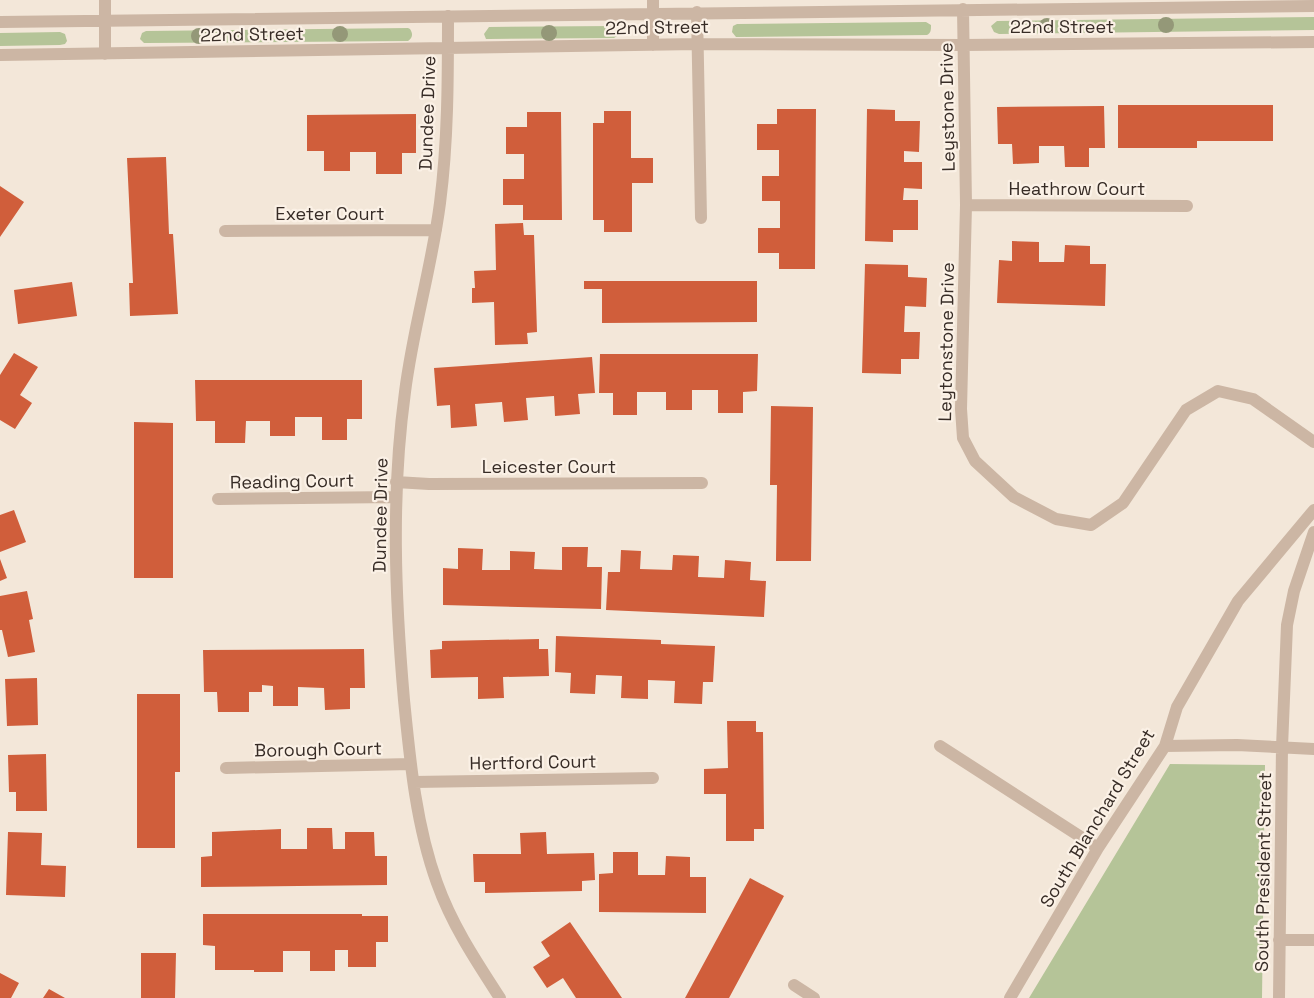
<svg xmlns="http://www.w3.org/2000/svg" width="1314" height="998" font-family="'Space Grotesk',sans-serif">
  <rect width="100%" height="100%" fill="#f3e7d9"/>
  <path fill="#b5c498" d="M1314,17V30L999,34L994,32L991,26L997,21Z
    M926,22L931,25C931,30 931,33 927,35L736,37L732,32L733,26L737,24Z
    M615,26L618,27L620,34L614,38L489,39H486L484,34L489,27Z
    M408,28L410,29C413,34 413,37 408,41L146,43H144L140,39L142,33L146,31Z
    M60,32L65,34L67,41L65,44L60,45L0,46V33Z
    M1170,764L1265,765L1262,998H1029Z"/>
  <path fill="#d05e3b" d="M1118,105H1273V141H1197V148H1118Z
    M1104,106L1105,148H1089V167H1065L1064,146H1039V163L1013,164L1012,144H998L997,107Z
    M777,109H816L815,269H779V253H758V228H780V201H762V176H779V150H757V124H777Z
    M867,109L895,110V121H920L919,152L904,151V162H922V189L904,188L903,200H918V230H893V242L865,241Z
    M604,111H631V158H653V183H632V232H604V220H593V123H604Z
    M527,112H561L562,220H523V205H503V179H524V154H506V127H527Z
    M416,114V153H402V174H376V152H350V171H324V151H307V115Z
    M166,157L169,234H173L178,314L130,316L129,283H133L127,158Z
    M0,186L24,202L0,237Z
    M523,223L524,235H534L537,332L527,333L528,344L495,345L494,302L472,303V288H475L474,271L496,270L495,224Z
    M1012,241L1039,242V262H1064L1065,245L1090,246V264H1106L1105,306L997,303L999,260L1012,261Z
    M865,264L908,265V277L927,278L926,307L905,306L904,332H920L919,359H901V374L862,373Z
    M584,281H757V322L602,323V289H584Z
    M72,282L77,316L18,324L14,290Z
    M14,353L38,367L20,395L32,403L15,429L0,420V375Z
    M600,354H758L757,391L743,392V413H718V390H692V410H666V392H637V415H613V393H599Z
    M592,357L595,393L578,394L580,414L555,416L554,396L526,398L528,420L504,422L502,402L475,404L477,426L451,428L450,405L437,406L434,368Z
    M195,380H362V419H347V440H322V417H295V436H270V421H246L245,443H215V421H196Z
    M771,406L813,407L811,561H776L777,485H770Z
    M134,422L173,423V578H134Z
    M14,510L26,542L0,552V515Z
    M562,547H588L587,567H602L601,609L443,605V568L458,569V548L483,549L482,570H510V551L535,552L534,569L562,570Z
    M621,550L641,551L640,569L672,570L673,555L699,556L698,577L724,578L725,560L751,562L750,580L766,581L764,617L606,610L608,572H620Z
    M0,559L7,578L0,581Z
    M27,591L33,619L29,620L35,652L8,657L2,630H0V596Z
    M556,636L661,640V644L715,646L713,682H703L702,704L674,703L675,681L648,680V699L621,698L622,676L596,675L595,694L570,693L571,673L555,672Z
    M539,639V649H548L549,676L503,677L504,698L478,699V677L431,678L430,650L442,649V641Z
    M364,649L365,688H350V709L325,710L324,688L298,687V706H273V686L262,685V692H249V712H218L217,692H204L203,650Z
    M37,678L38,725L7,726L5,679Z
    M137,694H180V772H175V848H137Z
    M727,721H756V732H763L764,829H754V841H726V794H704V769L728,768Z
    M46,754L47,811H16V792H9L8,755Z
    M307,828H332L333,849H345V832H374L375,856H387V885L201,887V857L212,856V832L281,829V849H307Z
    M8,832L42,833L41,865L66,866L65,897L6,895Z
    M546,832L547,854L594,853L595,880L582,881V891L485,893V882H474L473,854H521L520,833Z
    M613,852H638V875H665L666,856L690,857V877H706V913L599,912V874L613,873Z
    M750,878L784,896L729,998H685Z
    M203,914H362V916H388V942H376V967H348V950H335V971H310V951H283V972H254V970H215V946L203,945Z
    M570,922L622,998H576L563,978L547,988L533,967L550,956L541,942Z
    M141,953H176L175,998H141Z
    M0,973L19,983L11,998H0Z
    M49,989L65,998H43Z"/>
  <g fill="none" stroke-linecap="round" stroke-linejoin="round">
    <path stroke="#ccb6a4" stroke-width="12" d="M963,9L966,205L961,409L963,438L975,461L1014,497L1056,519L1091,525L1123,503L1186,410L1218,391L1253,399L1314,442
      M697,12L701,218
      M448,16C448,78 448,141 440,203C432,266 413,328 405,392C391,494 395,597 404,700C410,761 416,825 437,883C452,925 476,961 500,998
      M0,22L1314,6
      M653,45V0
      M105,54V0
      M0,55L697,44L963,45L1314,42
      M966,205L1187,206
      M225,231L436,230
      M396,482L429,484L702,483
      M218,499L396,497
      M940,746L1098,848
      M1165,746L1237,745L1314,749
      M226,768L411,764
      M414,782L653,778
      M1279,940H1314
      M794,985L814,998
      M1010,998L1098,848L1165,746L1177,707L1238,601L1314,510
      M1279,998L1282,747L1287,625L1294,591L1314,532"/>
  </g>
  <g fill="#949878">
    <circle cx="1166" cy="25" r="8"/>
    <circle cx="1047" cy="26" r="8"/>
    <circle cx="549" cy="33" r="8"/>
    <circle cx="340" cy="34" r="8"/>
    <circle cx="199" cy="36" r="8"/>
  </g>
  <g text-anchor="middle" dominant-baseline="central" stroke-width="4.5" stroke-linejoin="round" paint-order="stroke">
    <g font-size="18" fill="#372c26" stroke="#fbf1e6">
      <text x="1062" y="26">22nd Street</text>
      <text transform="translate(657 27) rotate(-1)">22nd Street</text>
      <text transform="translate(252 34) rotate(-1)">22nd Street</text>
      <text transform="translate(947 107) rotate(-91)">Leystone Drive</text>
      <text transform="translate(427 113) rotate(-88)">Dundee Drive</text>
      <text x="1077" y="188">Heathrow Court</text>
      <text x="330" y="213">Exeter Court</text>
      <text transform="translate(946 342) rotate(-89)">Leytonstone Drive</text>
      <text x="549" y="466">Leicester Court</text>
      <text transform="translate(292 481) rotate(-1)">Reading Court</text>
      <text transform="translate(380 515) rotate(-89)">Dundee Drive</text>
      <text transform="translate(318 749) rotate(-1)">Borough Court</text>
      <text transform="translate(533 762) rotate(-1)">Hertford Court</text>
      <text transform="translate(1097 818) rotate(-59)">South Blanchard Street</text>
      <text transform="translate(1263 872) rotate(-89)">South President Street</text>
    </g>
  </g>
</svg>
